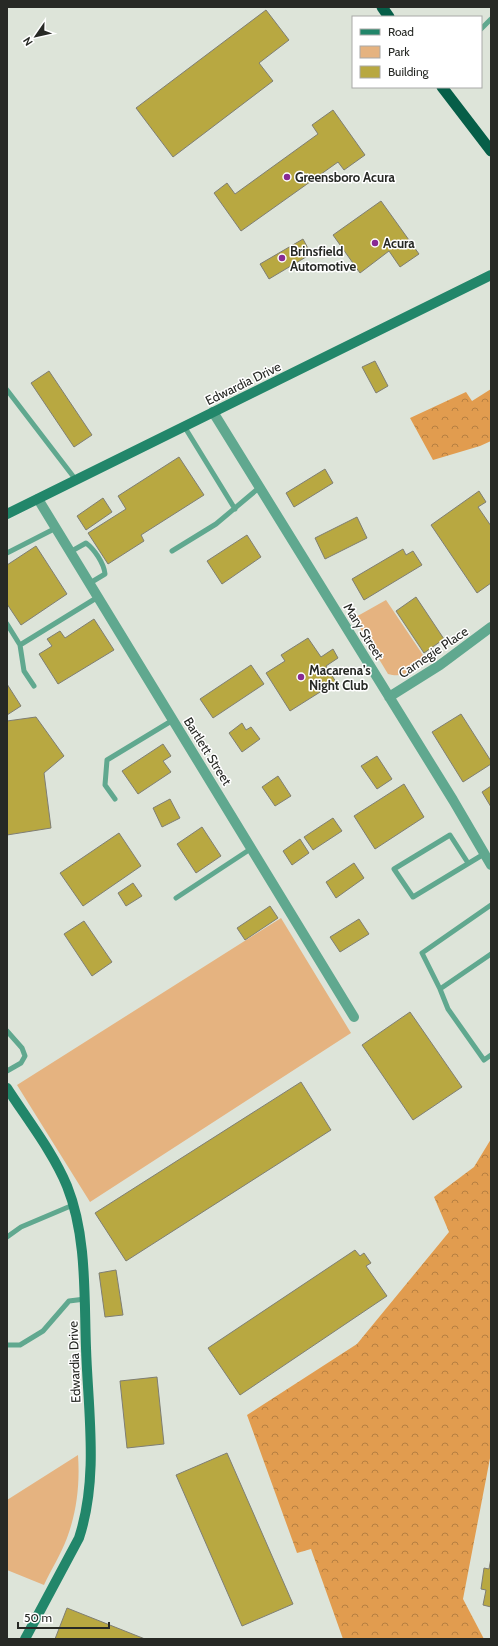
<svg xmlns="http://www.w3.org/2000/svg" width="498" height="1646" font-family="Cabin,sans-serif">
  <defs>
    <pattern id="forest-crowns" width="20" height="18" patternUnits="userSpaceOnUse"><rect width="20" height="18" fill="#e19c4f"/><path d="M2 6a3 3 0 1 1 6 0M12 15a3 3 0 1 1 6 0" fill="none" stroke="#b67f41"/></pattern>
  </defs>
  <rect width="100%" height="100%" fill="#dde4d9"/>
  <path fill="#e5b380" d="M386,600L427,661C413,669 404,679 388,674L354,618Z
    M281,918L351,1033L90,1202L17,1085Z
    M78,1455C80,1483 77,1511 67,1538C61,1554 51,1570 44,1585L7,1570V1500Z"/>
  <path fill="url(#forest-crowns)" d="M491,389V441L480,446L433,460L410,418L466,392L472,401Z
    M491,1139V1453L463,1599L484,1639H343L311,1549L297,1553L247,1415L357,1344L449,1232L434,1197L474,1167Z"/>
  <path fill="#b8a841" stroke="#7f7e73" d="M266,10L289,40L259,63L273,81L173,157L136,108Z
    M333,110L365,155L344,170L338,162L241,231L214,193L227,183L235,194L318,134L312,125Z
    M381,201L419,254L400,267L389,251L360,273L333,235Z
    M303,239L311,254L269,279L260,264Z
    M375,361L388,386L376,393L362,367Z
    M49,371L92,435L74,447L31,383Z
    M179,457L204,495L141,535L144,541L108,564L88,533L126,509L118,496Z
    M325,469L333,483L294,507L286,493Z
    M479,491L486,502L478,507L491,526V583L477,593L431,525Z
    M103,498L112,512L86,530L77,516Z
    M357,517L367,538L325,559L315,538Z
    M247,535L261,557L222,584L207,561Z
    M36,546L67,594L21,625L7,604V565Z
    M403,549L406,555L413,551L422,565L364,600L352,579Z
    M416,597L444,639L424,653L396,611Z
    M94,619L114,650L58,684L39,654L52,646L47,639L60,631L65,638Z
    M308,638L321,657L333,649L338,658L326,666L336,682L290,711L266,673L285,661L281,655Z
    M251,665L264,684L213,718L200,699Z
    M7,684L21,706L7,715Z
    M461,714L491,761V764L463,782L432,732Z
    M36,717L64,756L44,773L51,828L7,835V721Z
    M242,723L246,730L251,727L260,739L242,752L229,733Z
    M163,744L171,756L163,761L171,772L138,794L122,771Z
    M377,756L392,779L377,789L361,766Z
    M278,776L291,796L275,806L262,787Z
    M404,784L424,817L375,849L354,816Z
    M491,786V807L482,792Z
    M170,799L180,818L162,827L153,808Z
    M333,818L342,831L313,850L304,837Z
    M202,827L221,856L196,873L177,844Z
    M119,833L141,866L83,906L60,873Z
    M300,839L309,853L292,865L283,851Z
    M354,863L364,878L336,898L326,882Z
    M133,883L142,896L126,906L118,893Z
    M270,906L278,918L245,940L237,928Z
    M359,919L369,934L340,952L330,937Z
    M84,921L112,962L92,976L64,934Z
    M410,1012L462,1087L413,1120L362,1045Z
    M301,1082L331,1130L126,1261L95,1213Z
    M355,1250L360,1256L364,1253L371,1263L366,1266L387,1296L240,1395L208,1348Z
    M116,1270L123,1315L105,1317L99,1273Z
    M157,1377L164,1444L127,1448L120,1381Z
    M227,1453L293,1604L242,1626L176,1475Z
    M491,1558V1607L483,1605L486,1590L481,1589L484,1568L489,1569Z
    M67,1608L145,1639H55Z"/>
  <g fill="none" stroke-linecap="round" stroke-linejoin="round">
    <path stroke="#60a88f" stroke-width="5" d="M481,29L491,19
      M7,390L76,480
      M184,426L235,509
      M172,551L216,524L260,487
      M70,552L86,543C94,549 104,563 105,574L90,583
      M7,553L56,528
      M7,624L20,645L24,671L34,686
      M20,645L98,597
      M115,799L105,785L107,760L173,720
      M468,863L450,835L394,869L413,897L484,854
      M176,898L252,848
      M491,905L422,953L440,989L491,954
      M440,989L448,1009L484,1060L491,1055
      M7,1031L22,1048L25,1056L21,1063L7,1071
      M7,1237L21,1227L73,1205
      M7,1345H20L43,1331L69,1301L85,1299"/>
    <path stroke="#60a88f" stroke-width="10" d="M213,412L453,800L491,865
      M38,499L354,1017
      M389,697L440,665L491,627"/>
    <path stroke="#22866a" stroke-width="10" d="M7,514L491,275
      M7,1088C27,1119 53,1152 67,1186C87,1236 84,1295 86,1348C88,1411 99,1477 79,1538L25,1639"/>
    <path stroke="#065e48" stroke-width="11" d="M382,7L389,17
      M442,87L491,151"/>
  </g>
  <g fill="#882a94" stroke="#fff" stroke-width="1.5">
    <circle cx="287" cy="177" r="4"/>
    <circle cx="375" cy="243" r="4"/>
    <circle cx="282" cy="258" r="4"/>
    <circle cx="301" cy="677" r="4"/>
  </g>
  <g text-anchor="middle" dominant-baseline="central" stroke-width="3" stroke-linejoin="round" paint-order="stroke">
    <g font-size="13" font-weight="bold" fill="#272925" stroke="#fff" text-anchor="start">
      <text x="295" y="177">Greensboro Acura</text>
      <text x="383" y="243">Acura</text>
      <text x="290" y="251">Brinsfield<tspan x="290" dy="15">Automotive</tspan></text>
      <text x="309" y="670">Macarena’s<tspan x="309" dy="15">Night Club</tspan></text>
    </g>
    <g font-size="13" fill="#272925" stroke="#fff">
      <text transform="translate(243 383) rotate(-26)">Edwardia Drive</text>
      <text transform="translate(364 631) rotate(58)">Mary Street</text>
      <text transform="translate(433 652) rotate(-34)">Carnegie Place</text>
      <text transform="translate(208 751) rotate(58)">Bartlett Street</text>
      <text transform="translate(74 1362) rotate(-92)">Edwardia Drive</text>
    </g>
  </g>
  <rect width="498" height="1646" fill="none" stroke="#272925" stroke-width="16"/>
  <rect x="352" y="16" width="130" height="72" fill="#ffffff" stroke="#a9a9a8"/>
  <rect x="360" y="29" width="20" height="6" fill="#22866a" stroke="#a9a9a8"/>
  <text x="388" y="36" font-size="12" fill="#272925">Road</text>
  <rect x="360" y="46" width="20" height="12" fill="#e5b380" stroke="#a9a9a8"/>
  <text x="388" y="56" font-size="12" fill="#272925">Park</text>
  <rect x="360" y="66" width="20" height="12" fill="#b8a841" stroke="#a9a9a8"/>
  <text x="388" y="76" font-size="12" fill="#272925">Building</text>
  <g transform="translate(36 36) rotate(236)" stroke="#ffffff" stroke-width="3" paint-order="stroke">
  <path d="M0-3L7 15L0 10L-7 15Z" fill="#272925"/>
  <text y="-6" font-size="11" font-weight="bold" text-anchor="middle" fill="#272925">N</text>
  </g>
  <path d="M18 1622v6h91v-6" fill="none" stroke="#272925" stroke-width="2"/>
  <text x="24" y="1622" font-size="12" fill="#272925" stroke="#ffffff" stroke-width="3" paint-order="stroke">50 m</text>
</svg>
